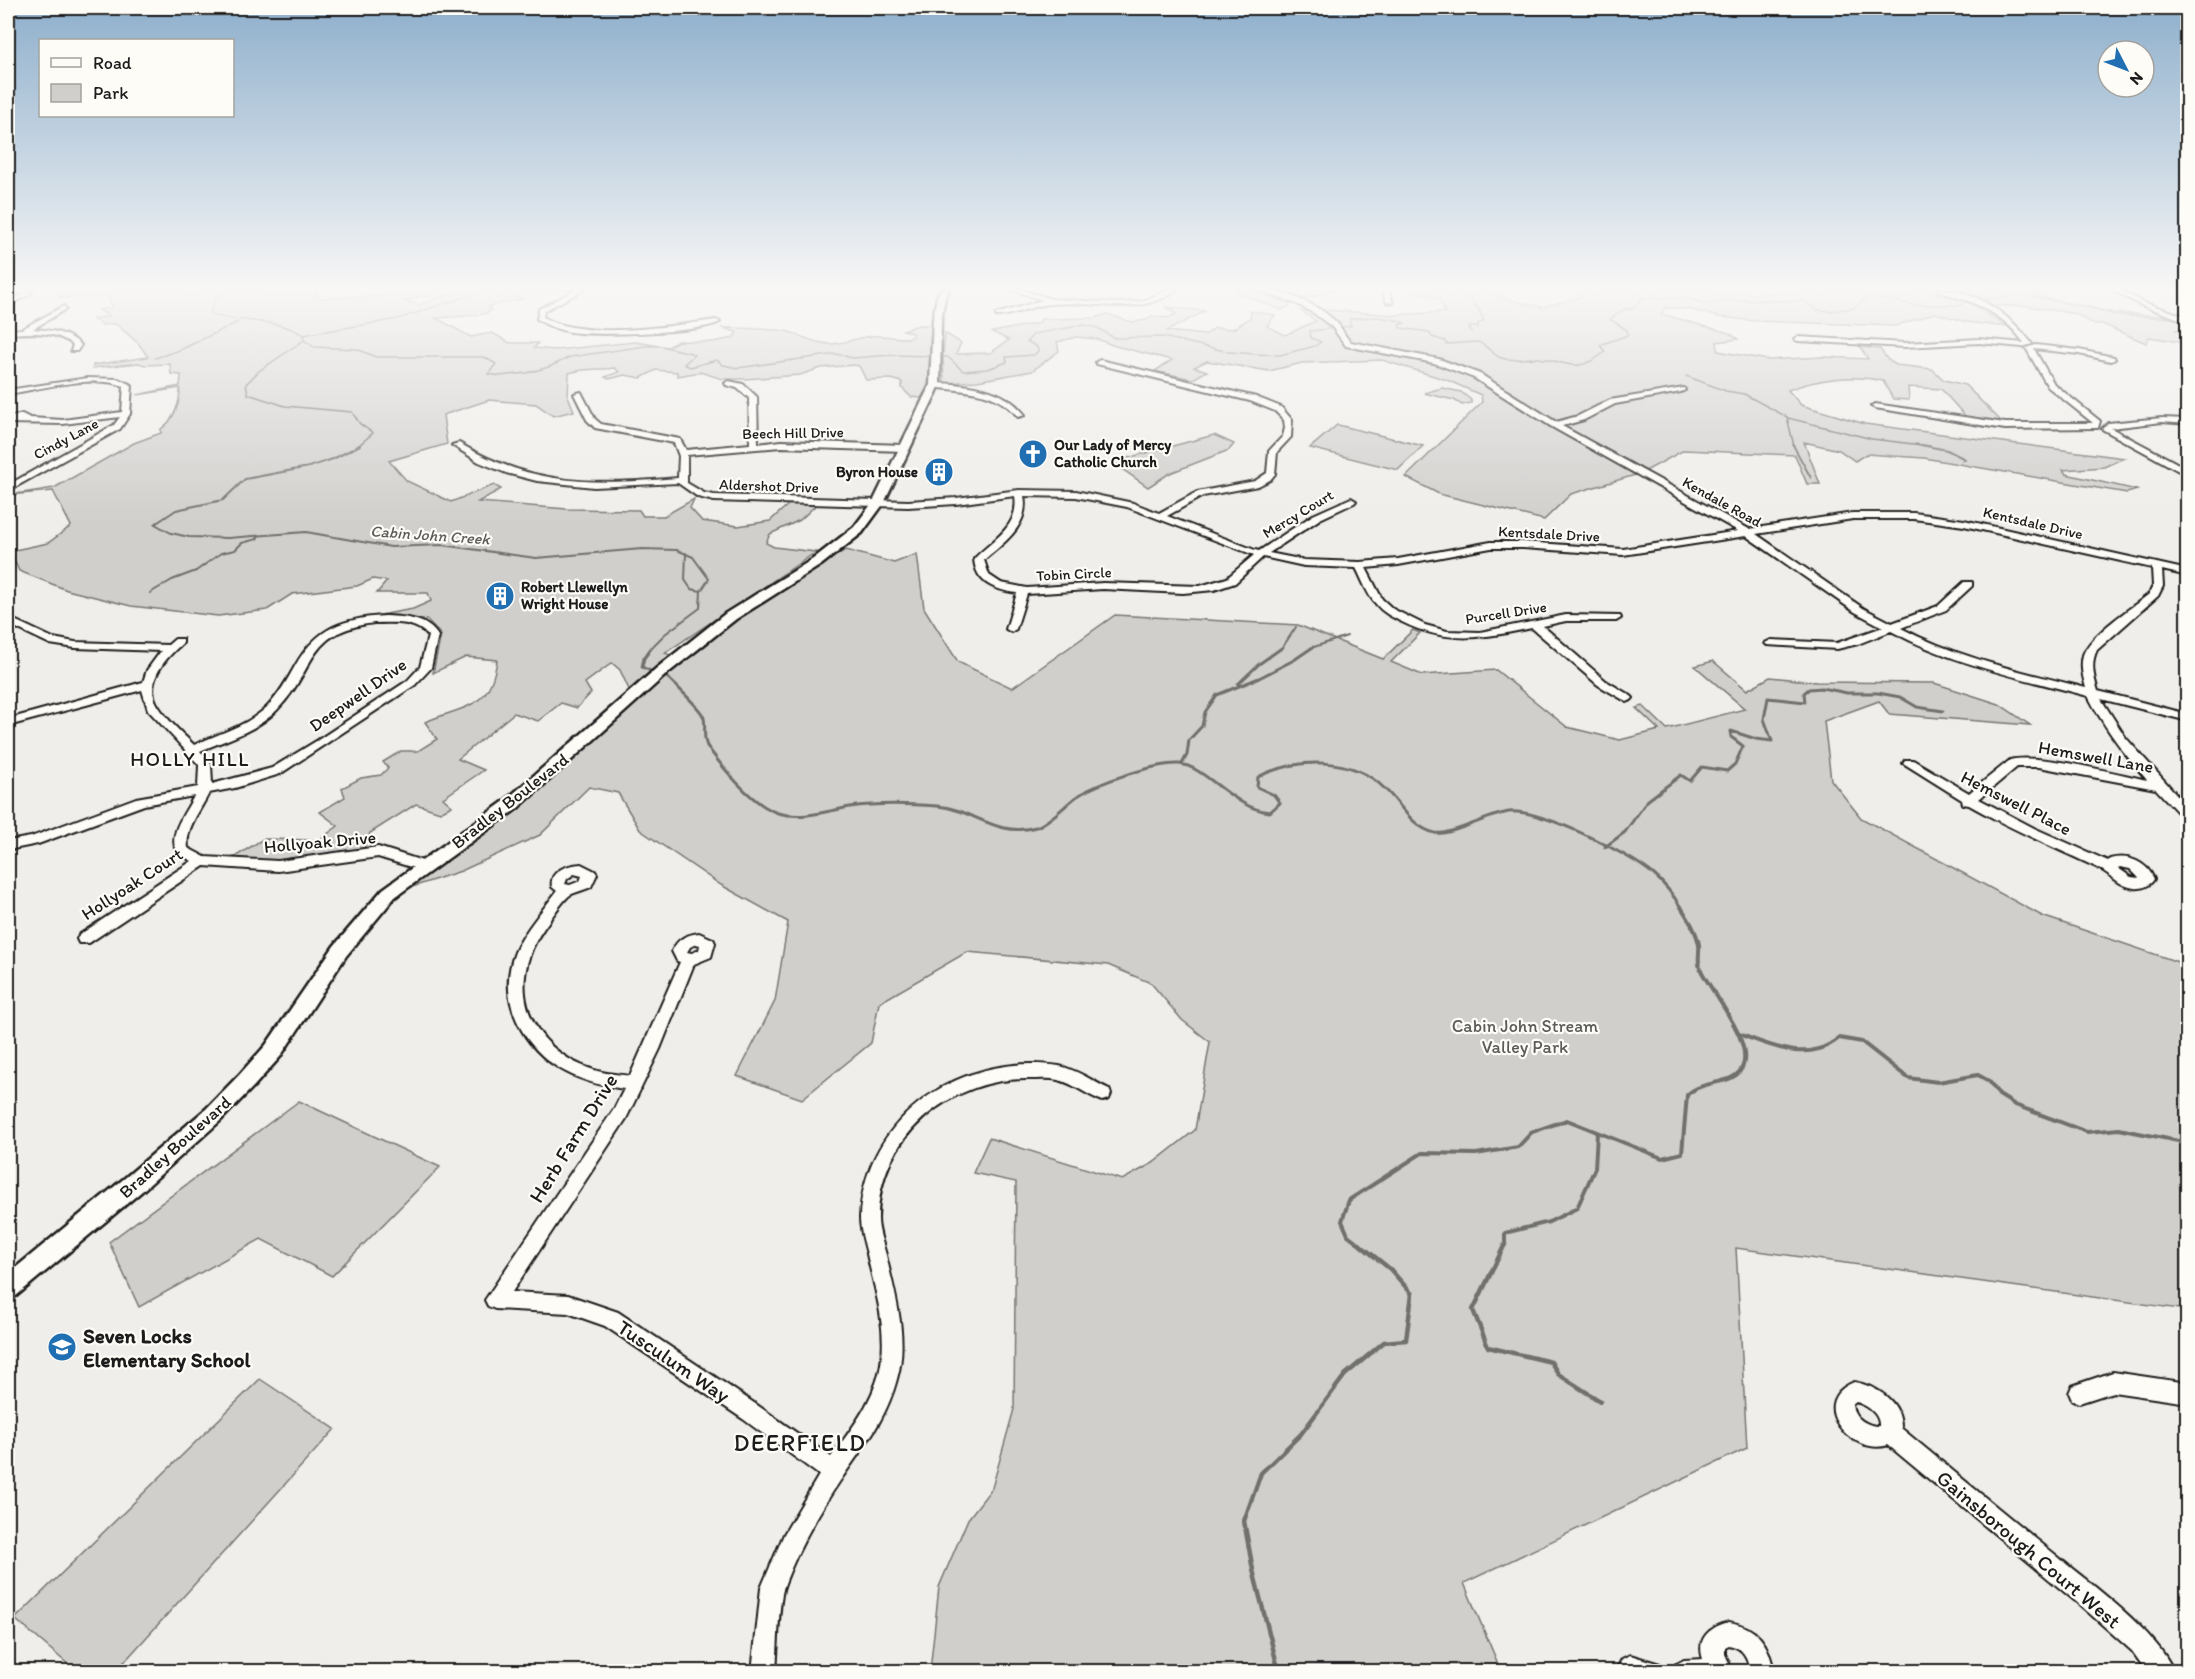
<svg xmlns="http://www.w3.org/2000/svg" width="2195" height="1679" font-family="Itim,sans-serif">
  <rect width="100%" height="100%" fill="#f0eeea"/>
  <filter id="ink" filterUnits="userSpaceOnUse"><feTurbulence type="fractalNoise" baseFrequency=".0167" numOctaves="2"/><feDisplacementMap in="SourceGraphic" scale="12" xChannelSelector="R" yChannelSelector="G"/><feConvolveMatrix kernelMatrix="1 2 1 2 8 2 1 2 1" color-interpolation-filters="sRGB"/></filter>
  <g filter="url(#ink)">
    <path fill="#d0cfcc" stroke="#767674" stroke-width="1.5" d="M82,289H319L315,296L323,298L383,296L388,289H447L428,297L421,296L405,301L419,305L450,294L468,290L579,289L530,292L514,297L524,299L489,306L491,311L480,315L436,318L471,337L492,333L510,343H538L534,348L555,350L635,342L668,347L678,341L713,342L733,338L737,332L722,328C725,327 781,330 786,331C801,335 814,344 830,344C847,344 864,334 881,336C893,336 900,340 912,337V333L903,330L919,325H931L929,385L921,398L911,397L902,388V382L891,379L866,380L859,366L854,365L821,368L800,375L745,379H723L700,372L677,376V372L656,370L641,378L625,375L609,379L605,377L619,372L615,368C599,370 585,368 569,373L568,396L574,411L553,416L536,404L489,400L443,415L447,444L389,461L407,481L451,502L494,485L501,489L478,502L567,509L639,510L643,516H664L694,499L690,508L702,521L738,526L770,521L790,503H818L800,520L770,534L766,543L774,547L816,552L665,653L671,655L651,671L631,694L620,670L612,663L585,683L591,693L577,708L561,703L538,721L514,713L458,759L484,770L443,798L452,806L440,812L416,804L370,833L364,848C320,857 278,864 233,858L263,839L319,840L338,826L320,812L345,797L342,788L361,778L381,775L388,768L383,762L401,751H418L437,739L425,722C465,705 490,710 497,660L466,657L433,673L441,635L427,620L380,615L413,609L431,601L428,593H377L387,581L373,579L357,586L292,594L267,610L218,616L131,606L67,590L19,571L10,551L48,543L71,526L53,491L9,495L54,488L134,443L161,433V429C174,420 180,404 180,388L137,395L180,386L181,375L171,374L170,364L145,365L139,363L93,368V365L148,357L139,344L116,324L103,325L93,319L109,316L99,310L113,307L106,295L65,298L58,297Z
      M1240,289H1339L1301,300L1282,310L1237,293Z
      M1409,289H1485L1514,301L1542,307L1581,297L1577,289H1696L1757,294L1836,289H1924L1972,304L2006,327L1967,322L1935,313L1895,326L1756,321L1720,317L1687,309L1665,308L1661,314L1729,333L1738,339L1717,342L1718,351L1768,360L1823,357L1868,359L1860,347L1880,349L1888,360L1896,365L1932,369L1944,380L1965,385L2002,422L1967,418L1941,389L1908,387L1909,400L1893,399L1883,381C1852,374 1817,379 1788,390L1801,405L1865,424L2124,458L2104,467L2063,470L2066,474L2137,490L2127,493L1924,458L1866,454L1855,461L1839,450L1804,442L1820,484H1807L1795,455L1684,450L1642,473L1571,494L1544,520L1439,494L1406,477L1482,402L1481,395L1447,380L1382,360L1302,363L1269,371L1207,361L1194,367L1207,371L1193,379L1155,371L1172,360L1115,346L1097,339L1076,337L1057,342L1059,351L1032,371L977,381L944,383L943,355L945,333L961,343L956,354L990,353L1009,340L992,332L1039,323L1041,319L1095,318L1107,314L1131,322L1147,320L1151,316L1168,318L1176,314L1165,307L1205,311L1167,331L1205,335L1215,328L1233,329L1250,318L1251,311L1275,315L1267,326L1285,335L1316,321L1301,311L1326,310L1395,315L1445,312L1439,299Z
      M1967,289H2045L2037,292L2040,297L2115,313L2164,316L2187,323V329L2176,330L2187,336V343L2149,337L2146,343L2102,324H2093L2076,314L2027,306H1992L1984,302L1988,300L1957,292Z
      M1442,388L1461,392L1471,400V403L1462,405L1454,400L1424,393Z
      M1337,425H1338L1423,446L1398,470L1310,448Z
      M1214,435L1234,444L1229,450L1170,473L1148,487L1112,462Z
      M846,550L894,563L917,554L924,608L958,662L1012,688L1115,615L1298,625L1383,659L1413,630L1420,633L1391,662L1422,675L1496,670L1567,727L1620,740L1659,730L1636,708L1643,706L1667,729L1745,709L1695,666L1713,661L1747,690L1770,677L1816,682L1934,683L1999,704L2030,725L1889,714L1879,701L1824,721L1831,780L1861,818L2042,916L2187,965V990L2184,992L2188,995L2187,1310L1736,1248L1747,1448L1464,1583L1501,1671H930L939,1587L968,1519L992,1488L1014,1409L1016,1182L973,1173L989,1138L1122,1180L1153,1163L1195,1130L1210,1042L1182,1020L1151,983L1108,965L967,952L879,1003L871,1043L802,1099L737,1076L775,1001L788,922L721,885L640,830L618,793L589,787L540,835L461,871L394,893L647,685L784,582Z
      M299,1101L440,1167L332,1276L261,1239L139,1307L109,1242Z
      M260,1379L335,1429L116,1671H76L15,1619Z"/>
    <g fill="none" stroke-linecap="round" stroke-linejoin="round">
      <path stroke="#706f6d" stroke-width="1.5" d="M219,289L210,314C240,324 276,317 303,335L304,340L259,371L246,384L248,394L285,406L352,412L360,424L373,433L358,446
        M1455,289C1469,296 1479,306 1484,321L1478,324V327H1469L1471,332
        M1639,289L1643,298
        M2030,289L2037,292L2038,297
        M1643,298H1686L1704,304L1733,300L1804,301L1817,310L1830,311L1853,308L1870,296L1914,305H1963
        M1985,299L2023,295L2090,307L2115,315L2171,318
        M303,335L398,319L489,289
        M304,340L314,347L357,349L376,357H484L496,364L488,374L500,376L527,373L549,367L570,357L646,346H661L691,353L694,355L684,364L690,367L717,360L723,365L738,368L836,354L853,358L891,355L933,356
        M943,357H948L963,371L988,369L1007,362L1006,357L1034,355L1038,351L1037,347L1027,341L1034,334L1084,325L1098,328L1114,338L1163,337L1229,352L1255,354L1280,355L1315,346L1321,342L1311,338L1310,331L1351,326L1349,319C1368,316 1387,316 1405,323L1399,325L1400,328L1429,332L1432,337L1445,341L1446,344L1478,342C1488,346 1492,354 1501,358C1513,362 1526,357 1539,358C1569,362 1575,375 1605,352L1600,345L1628,335L1627,330L1610,319L1624,309H1633L1643,298
        M155,358L180,350L238,322
        M1686,376L1726,391L1744,394L1787,417L1794,446
        M1788,418L1872,439L1930,446"/>
      <path stroke="#706f6d" stroke-width="2" d="M360,445L333,459L309,467L245,479L223,500L176,510L155,524L171,533L189,537L228,538L306,532L391,547L442,545L536,558L642,549L677,550L693,557L709,579L701,591L700,608L665,634L651,648
        M1793,445L1811,478
        M1921,445L1947,450L1965,459L1962,461
        M686,553L685,580L691,589L701,591
        M150,593L172,580L196,571L221,553L235,550L242,543L257,539L259,535
        M1282,648L1296,627
        M1311,648L1347,636"/>
      <path stroke="#706f6d" stroke-width="3" d="M652,647L644,658L642,667L655,673
        M662,675L668,678C676,686 702,709 704,718C706,728 702,741 709,749C724,769 753,805 778,813C802,820 827,811 850,807C878,803 909,804 937,806C974,809 996,838 1036,827C1050,822 1064,806 1076,797C1097,783 1154,763 1179,764C1206,766 1233,809 1270,812L1280,803L1274,795L1257,787L1258,777C1297,757 1353,756 1385,789C1401,804 1412,828 1435,833C1450,836 1488,815 1509,812C1541,809 1628,853 1653,874C1665,884 1674,896 1682,909
        M1238,684L1259,664L1283,647
        M1182,764L1187,755L1189,740L1202,726L1205,712L1217,695L1259,678L1294,660L1313,647
        M1605,847L1625,832L1647,801L1681,775L1690,781L1702,767L1727,771L1735,764L1743,746L1731,737V731L1756,739L1772,741L1764,719L1768,698L1805,702L1804,693L1809,689L1822,688L1847,693H1878L1900,697L1917,707L1943,711"/>
      <path stroke="#706f6d" stroke-width="4" d="M1739,1034C1772,1046 1808,1064 1839,1038L1862,1042L1908,1078L1938,1082L1978,1075L1989,1081L1999,1095L2015,1105L2087,1132L2119,1129L2188,1143
        M1361,1245L1348,1235L1342,1221L1349,1200L1422,1153L1476,1154L1518,1147L1532,1132L1567,1120L1662,1158L1682,1153L1687,1095C1702,1080 1730,1085 1740,1071C1759,1046 1710,992 1700,968C1697,960 1700,953 1699,945C1697,932 1688,918 1681,907
        M1505,1245V1233L1549,1222L1577,1208L1595,1168L1597,1133"/>
      <path stroke="#706f6d" stroke-width="4.5" d="M1505,1244L1473,1310L1488,1347L1551,1362L1558,1374L1600,1401
        M1279,1672L1253,1570L1244,1521L1261,1473L1301,1434L1345,1375L1384,1342L1406,1340L1412,1294L1390,1269L1359,1244"/>
      <g stroke="#1c1c1c" stroke-width="4">
        <path id="minor" d="M24,289L32,293L8,306V302L24,293L8,294V290Z
          M577,289H585L544,311L543,317C584,341 669,326 716,320L720,322C700,333 596,336 571,332C558,330 548,326 537,319L539,309Z
          M1010,289H1019L1051,299L1117,303L1143,301L1170,289H1178C1140,319 1094,299 1050,304C1033,305 1011,317 996,316V314L1043,300Z
          M1253,289C1281,289 1318,303 1338,324C1343,330 1345,337 1351,342L1439,359L1480,374L1556,422L1578,416L1610,400L1684,388L1685,390L1681,392L1615,404L1584,420L1562,426L1749,529L1853,513H1914L1964,520L2188,570V576L2162,570L2163,586L2158,596L2097,650C2090,663 2094,678 2098,691L2188,714V721L2101,699L2126,738L2188,807V819L2183,818L2156,789L2039,767H2017L1979,799L2034,828L2108,861L2110,859C2128,854 2147,862 2154,879C2150,886 2142,889 2134,888C2119,886 2111,874 2098,868C2055,848 2011,829 1969,805L1963,804L1962,800L1903,763L1905,760H1913L1969,793L2010,760C2039,753 2114,773 2147,780C2124,754 2104,727 2088,696C2021,678 1952,664 1891,631L1858,644L1837,649L1767,645L1765,643L1771,640L1837,643L1883,627L1855,612L1746,536L1623,555L1523,548H1491L1398,565L1366,568L1382,599L1393,609L1425,625L1447,631L1480,632L1566,615L1620,616L1621,618L1616,621H1566L1543,626L1606,681L1631,696L1633,698L1631,700L1627,702L1598,685L1532,628C1484,638 1448,645 1402,622C1392,617 1383,613 1376,604C1367,595 1362,579 1356,568L1304,566L1263,557L1235,583L1214,590L1183,593L1103,589L1027,594L1016,629L1011,632L1006,629L1017,593C996,590 976,584 974,559C992,540 1020,527 1015,496L956,504L908,507L714,501L698,497L678,483L594,487L537,481L506,473L479,462L452,445L459,443C534,487 594,485 678,478L679,456L674,443L595,428L587,420L574,394L581,392L595,419L601,424L680,439L686,450L750,444L749,398L737,388L726,385L725,383L729,381L743,384L757,397L758,444L781,441L904,445L908,448L904,451L781,447L687,455V483L704,493L714,495L908,501L956,498L1019,490L1076,491L1133,503L1159,513L1197,492L1255,481L1267,473L1269,451L1283,436L1285,428L1284,420L1275,411L1250,401L1097,364L1096,362L1100,360L1256,397L1281,407L1292,420L1291,437L1277,452L1275,474L1270,480L1258,486L1203,496L1167,516L1255,550L1259,551L1313,515L1351,498L1356,501L1354,503L1320,519L1269,553L1304,560L1360,562L1398,559L1491,542H1523L1623,549L1738,531L1552,427L1474,378L1434,363L1346,346L1332,327L1315,314L1295,303ZM1024,496L1076,497L1127,507L1254,555L1227,578L1200,586L1103,583L1027,588L1001,583L989,575L984,560C1004,543 1030,525 1024,496ZM1853,519H1914L1964,526L2152,568L2153,586L2149,594C2132,608 2090,634 2083,655C2080,666 2083,677 2086,688C2023,672 1958,658 1901,628L1946,610L1972,586V582H1964L1938,606L1892,623L1863,608L1756,534ZM2120,867L2130,869L2139,878L2131,877L2118,868Z
          M1382,289H1388L1393,303L1386,302Z
          M1937,289C1974,289 2011,315 2032,344L2022,347L1979,343L1905,347L1798,341L1794,339L1798,337L1905,343L1979,339L2024,343C2009,321 1988,308 1963,299C1954,296 1944,294 1937,289Z
          M2111,289H2119L2142,302L2188,317V322L2138,304Z
          M64,306L66,309L33,329C50,330 68,332 81,345L77,351H71L73,345C55,330 30,333 8,334V330L22,329Z
          M2036,345L2079,350L2114,357L2115,359L2111,361L2079,354L2034,349L2054,384L2100,421L2098,428L2005,429L1875,408L1871,406L1875,404L2005,423H2093L2048,387L2026,348Z
          M88,378L118,379L132,385L130,414L120,429L8,491V485L114,425L120,417L63,424L8,423V418L22,414L30,418L63,420L122,412L124,386C93,374 41,389 8,394V390Z
          M935,383C967,384 1005,388 1025,415L1018,417C997,389 964,392 932,387V383Z
          M2162,418L2188,419V424L2162,422L2111,428L2188,469V476L2102,429L2108,423Z
          M386,616C406,617 427,618 438,636L431,668L415,685L280,774L235,788L209,793C201,810 185,828 188,848L205,857L278,861L378,847L429,863L431,866L429,869L424,871L378,857L278,871L204,866L89,943H79L77,939L79,935L192,861L177,853C167,834 186,812 194,796L144,805L38,844L8,850V841L31,837L136,798L198,787L199,765L148,710L142,690L8,726V719L143,682L147,670L161,651L75,648L50,644L8,624V617L53,638L75,642L168,645L175,639H183V643C166,657 142,684 159,707C168,721 182,733 194,745C218,734 247,726 267,707C279,695 287,680 295,666C317,627 344,618 386,616ZM374,623C392,623 415,620 428,636L420,667L407,681L318,740L272,768L212,784L211,764L200,751C226,740 257,731 277,710C317,670 304,632 374,623Z
          M581,864L595,871L597,874L591,887C585,890 575,892 570,895C562,901 550,920 544,928C504,985 528,1049 594,1070C606,1074 618,1074 630,1076L680,962L677,961L672,951C678,938 686,935 699,933L713,939L715,943L711,957L694,964L660,1049L626,1119L512,1292L568,1295L618,1312L757,1405L831,1457C853,1427 878,1396 882,1357C886,1322 874,1287 867,1254C864,1242 860,1230 860,1218C864,1116 962,1052 1059,1066C1076,1069 1094,1082 1109,1089L1111,1094L1109,1099L1103,1101C1088,1096 1073,1083 1058,1080C1050,1078 1039,1079 1031,1079C951,1077 878,1136 878,1219C878,1231 883,1243 886,1255C895,1295 909,1338 897,1379C886,1420 865,1444 842,1478C820,1510 798,1548 784,1586C778,1604 778,1650 776,1672H752L761,1588L784,1534L819,1475L743,1419L605,1326L568,1313L495,1309L488,1306L485,1300L614,1109L624,1089C604,1086 585,1082 566,1072C523,1050 496,999 515,952C525,930 542,911 557,891L552,887C549,870 568,865 581,864ZM574,874L582,876L580,881L570,885L565,884L567,879ZM696,944L700,945L699,950L692,953L687,952L690,947Z
          M2113,1372L2188,1383V1403L2113,1392L2079,1403L2072,1400L2069,1393L2072,1386Z
          M1854,1382C1877,1386 1902,1402 1901,1428C1953,1471 2005,1514 2057,1556C2091,1585 2157,1631 2174,1672H2147L2132,1651L2080,1605L1888,1445C1853,1457 1804,1403 1854,1382ZM1856,1402C1867,1405 1880,1414 1879,1426C1867,1426 1854,1418 1852,1405Z
          M1729,1622C1758,1627 1769,1644 1774,1672H1750C1748,1658 1744,1648 1729,1645L1725,1647V1654L1733,1672H1672L1676,1664L1684,1660L1703,1659C1696,1638 1710,1627 1729,1622Z
          M1630,1655L1660,1664L1664,1672H1620L1618,1667L1622,1659Z"/>
      </g>
      <g stroke="#1c1c1c" stroke-width="5">
        <path id="major" d="M941,289H949L945,297L941,320L940,385L884,503L862,533L821,565L736,619L668,673L518,808L395,897L346,956L280,1057L254,1086L220,1121L142,1191L16,1296L8,1299V1274L126,1177L206,1109L240,1074L266,1045L334,946L383,889L506,800L658,667L726,613L813,559L854,527L873,502L930,385L933,320L937,297Z"/>
      </g>
      <use href="#minor" fill="#fdfcf7" fill-rule="evenodd"/>
      <use href="#major" fill="#fdfcf7" fill-rule="evenodd"/>
    </g>
  </g>
  <linearGradient id="sky" x2="0" y2="1"><stop stop-color="#8eafcc"/><stop offset="0.55" stop-color="#f8f7f6"/><stop offset="1" stop-color="#f8f7f6" stop-opacity="0"/></linearGradient>
  <rect width="2195" height="524" fill="url(#sky)"/>
  <defs>
    <g id="church-disc" transform="scale(1.5)"><circle r="9.5" fill="#1f6fb2" stroke="#fdfcf7"/><path d="M-1.2-6h2.4v3.5h3.3v2.4h-3.3V6h-2.4V-.1h-3.3v-2.4h3.3Z" fill="#fff"/></g>
    <g id="building-disc" transform="scale(1.5)"><circle r="9.5" fill="#1f6fb2" stroke="#fdfcf7"/><path d="M-4-6H4V6H1V3H-1V6H-4ZM-2.5-4.3h1.7v1.8h-1.7ZM.8-4.3h1.7v1.8H.8ZM-2.5-1h1.7V.8h-1.7ZM.8-1h1.7V.8H.8Z" fill="#fff"/></g>
    <g id="school-disc" transform="scale(1.5)"><circle r="9.5" fill="#1f6fb2" stroke="#fdfcf7"/><path d="M0-5L7-2L0 1L-7-2ZM-4 1L0 2.5L4 1V4Q0 6-4 4Z" fill="#fff"/></g>
  </defs>
  <g fill-rule="evenodd">
    <use href="#church-disc" x="1033" y="454"/>
    <use href="#building-disc" x="939" y="472"/>
    <use href="#building-disc" x="500" y="596"/>
    <use href="#school-disc" x="62" y="1347"/>
  </g>
  <g text-anchor="middle" dominant-baseline="central" stroke-width="4.5" stroke-linejoin="round" paint-order="stroke">
    <g font-size="15" fill="#1c1c1c" stroke="#fdfcf7">
      <text transform="translate(793 433) rotate(-1)">Beech Hill Drive</text>
      <text transform="translate(66 439) rotate(-28)">Cindy Lane</text>
      <text transform="translate(769 486) rotate(2)">Aldershot Drive</text>
      <text transform="translate(1722 502) rotate(29)">Kendale Road</text>
      <text transform="translate(1298 514) rotate(-31)">Mercy Court</text>
      <text transform="translate(2033 523) rotate(13)">Kentsdale Drive</text>
      <text transform="translate(1549 534) rotate(3)">Kentsdale Drive</text>
      <text transform="translate(1074 574) rotate(-3)">Tobin Circle</text>
      <text transform="translate(1506 613) rotate(-9)">Purcell Drive</text>
    </g>
    <g font-size="15" font-weight="bold" fill="#1c1c1c" stroke="#fdfcf7" text-anchor="start">
      <text x="1054" y="445">Our Lady of Mercy<tspan x="1054" dy="17">Catholic Church</tspan></text>
      <text x="918" y="472" text-anchor="end">Byron House</text>
      <text x="521" y="587">Robert Llewellyn<tspan x="521" dy="17">Wright House</tspan></text>
    </g>
    <g font-size="16" font-style="italic" fill="#5b5b59" stroke="#fdfcf7">
      <text transform="translate(430 535) rotate(4)">Cabin John Creek</text>
    </g>
    <g font-size="18" fill="#1c1c1c" stroke="#fdfcf7">
      <text transform="translate(358 695) rotate(-35)">Deepwell Drive</text>
      <text transform="translate(2096 757) rotate(10)">Hemswell Lane</text>
      <text transform="translate(510 801) rotate(-38)">Bradley Boulevard</text>
      <text transform="translate(2016 803) rotate(27)">Hemswell Place</text>
      <text transform="translate(320 842) rotate(-5)">Hollyoak Drive</text>
      <text transform="translate(132 884) rotate(-33)">Hollyoak Court</text>
      <text transform="translate(175 1147) rotate(-42)">Bradley Boulevard</text>
    </g>
    <g font-size="18" fill="#5b5b5a" stroke="#fdfcf7">
      <text x="1525" y="1026">Cabin John Stream<tspan x="1525" dy="21">Valley Park</tspan></text>
    </g>
    <g font-size="20" letter-spacing="1.5" fill="#1c1c1c" stroke="#fdfcf7">
      <text x="190" y="759">HOLLY HILL</text>
    </g>
    <g font-size="21" fill="#1c1c1c" stroke="#fdfcf7">
      <text transform="translate(573 1138) rotate(-58)">Herb Farm Drive</text>
      <text transform="translate(674 1361) rotate(34)">Tusculum Way</text>
      <text transform="translate(2029 1549) rotate(40)">Gainsborough Court West</text>
    </g>
    <g font-size="21" font-weight="bold" fill="#1c1c1c" stroke="#fdfcf7" text-anchor="start">
      <text x="83" y="1335">Seven Locks<tspan x="83" dy="24">Elementary School</tspan></text>
    </g>
    <g font-size="24" letter-spacing="1.5" fill="#1c1c1c" stroke="#fdfcf7">
      <text x="800" y="1442">DEERFIELD</text>
    </g>
  </g>
  <rect width="2195" height="1679" fill="none" stroke="#fdfcf7" stroke-width="30"/>
  <rect x="15" y="15" width="2165" height="1649" fill="none" stroke="#1c1c1c" stroke-width="2" filter="url(#ink)"/>
  <rect x="39" y="39" width="195" height="78" fill="#fdfcf7" stroke="#a3a29f" stroke-width="1.5"/>
  <rect x="51" y="58" width="30" height="9" fill="#fdfcf7" stroke="#a3a29f" stroke-width="1.5"/>
  <text x="93" y="69" font-size="18" fill="#1c1c1c">Road</text>
  <rect x="51" y="84" width="30" height="18" fill="#d0cfcc" stroke="#a3a29f" stroke-width="1.5"/>
  <text x="93" y="99" font-size="18" fill="#1c1c1c">Park</text>
  <g transform="translate(2126 69) rotate(132)"><circle r="28" fill="#fdfcf7" stroke="#a3a29f" stroke-width="1.5"/>
  <path d="M0-4.5L10 22L0 15L-10 22Z" fill="#1f6fb2"/>
  <text y="-9" font-size="16" font-weight="bold" text-anchor="middle" fill="#1c1c1c">N</text>
  </g>
</svg>
